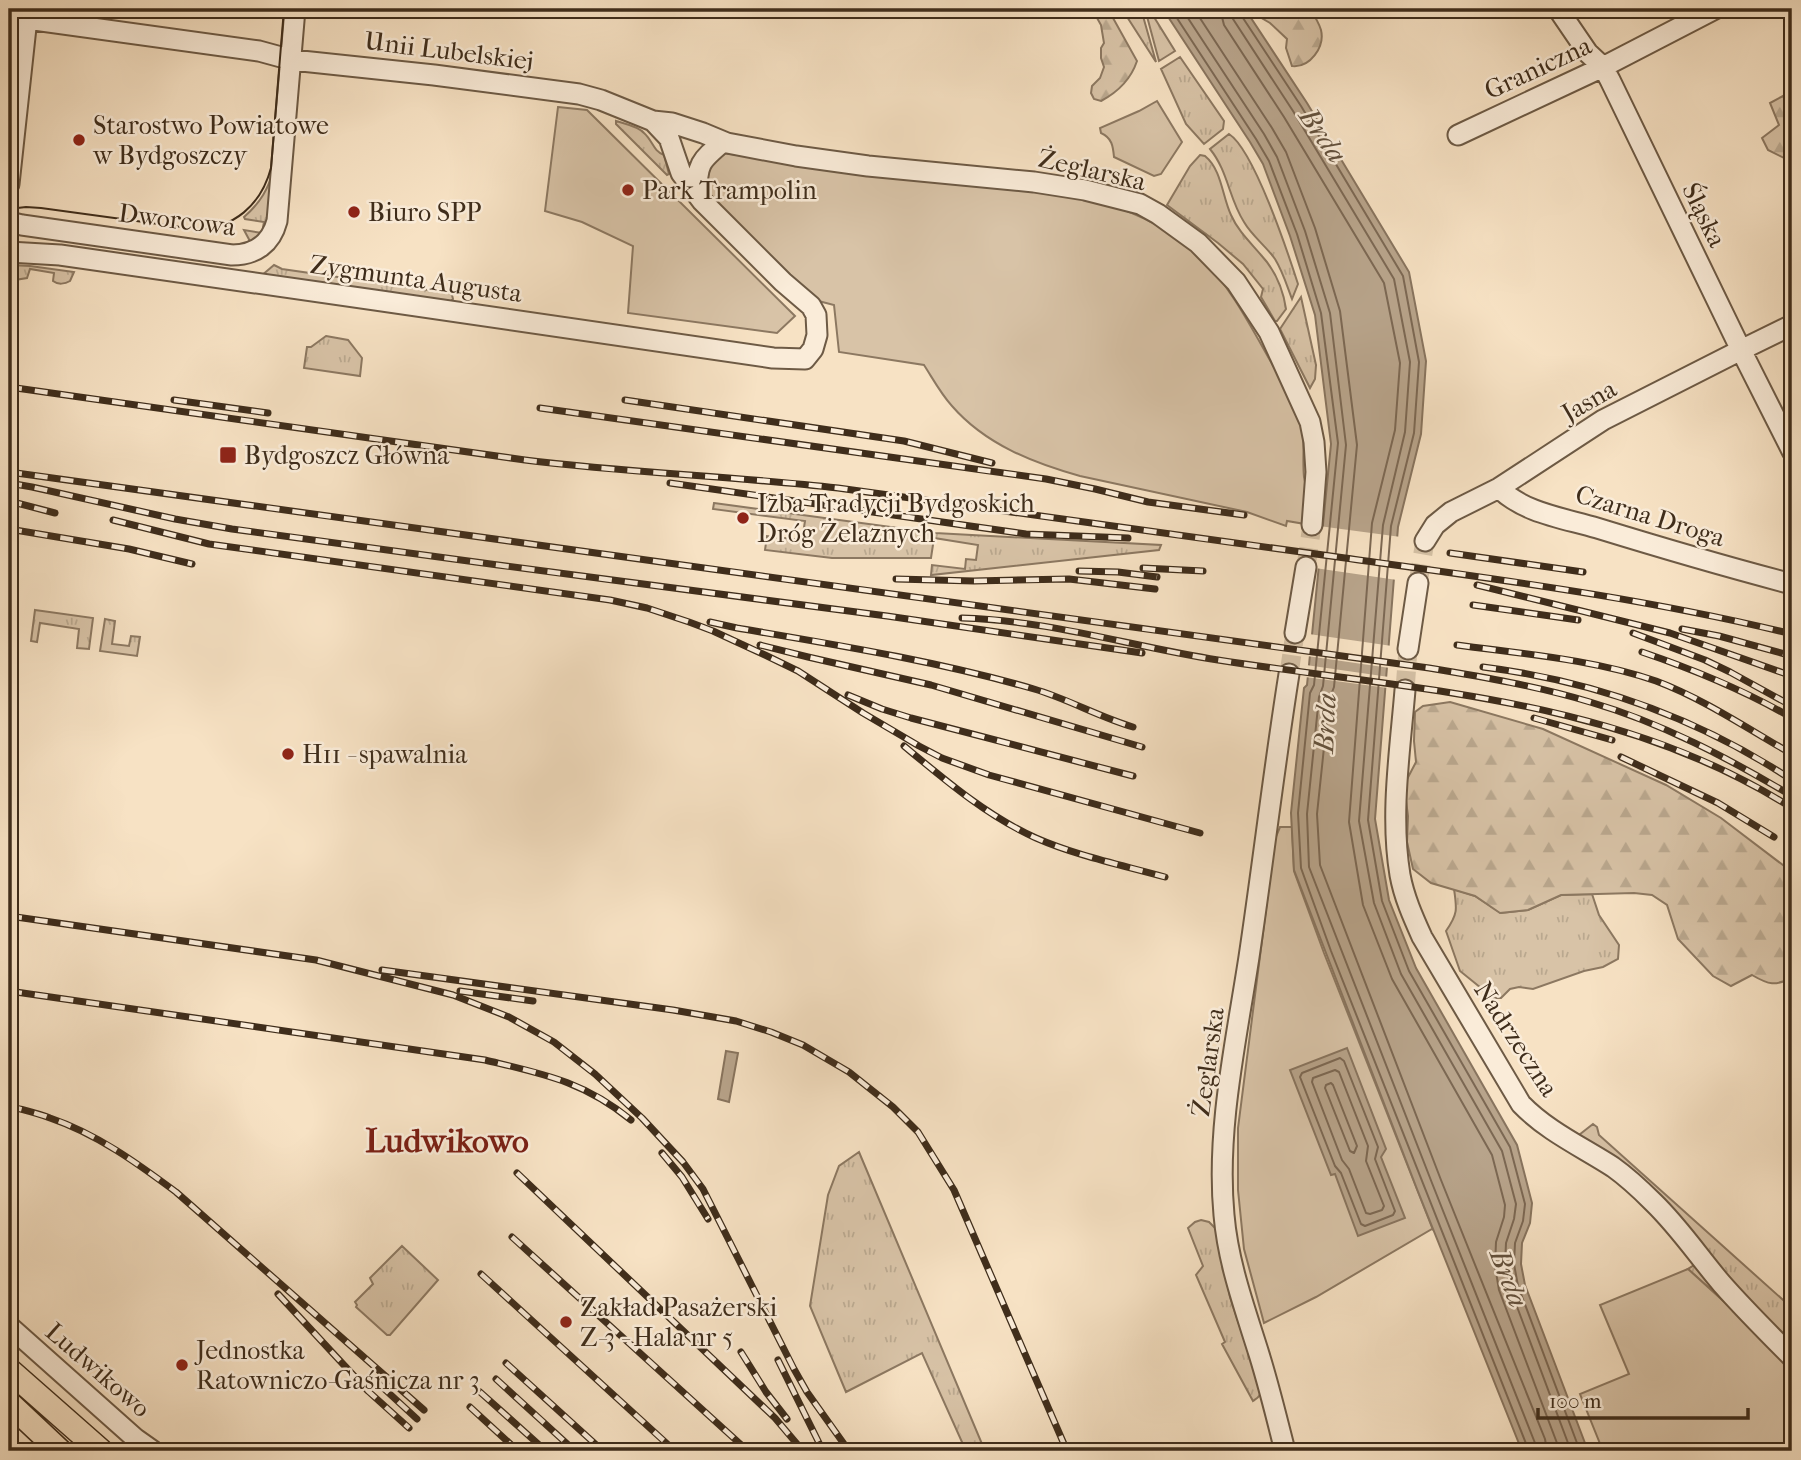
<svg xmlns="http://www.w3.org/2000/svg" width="1801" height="1460" font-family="'IM FELL French Canon',serif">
  <defs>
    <pattern id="grass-tufts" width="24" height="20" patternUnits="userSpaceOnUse" patternTransform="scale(1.75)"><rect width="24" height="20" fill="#d8c3a7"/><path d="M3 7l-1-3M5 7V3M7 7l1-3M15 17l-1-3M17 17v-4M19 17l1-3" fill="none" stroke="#baa88f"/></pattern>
    <pattern id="forest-firs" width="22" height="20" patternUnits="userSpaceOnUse" patternTransform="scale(1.75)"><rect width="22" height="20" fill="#d8c3a7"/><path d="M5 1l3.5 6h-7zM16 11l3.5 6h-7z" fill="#baa88f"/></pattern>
  </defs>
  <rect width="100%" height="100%" fill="#f7e2c4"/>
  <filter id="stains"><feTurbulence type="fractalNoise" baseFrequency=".00286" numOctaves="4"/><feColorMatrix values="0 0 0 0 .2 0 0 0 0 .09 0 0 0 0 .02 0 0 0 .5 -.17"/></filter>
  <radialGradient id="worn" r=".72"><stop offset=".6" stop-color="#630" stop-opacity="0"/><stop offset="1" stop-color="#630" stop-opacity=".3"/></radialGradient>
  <path fill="url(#grass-tufts)" stroke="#8c7861" stroke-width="2" d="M1122,9H1141L1156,62Z
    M1145,9H1149L1175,51L1159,61Z
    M1180,57L1224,121L1223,129L1204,144L1186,124L1161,69Z
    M616,121C625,124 638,126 644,133C653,141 653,151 664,155L669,174L667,175L616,124Z
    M1229,134C1254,150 1288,253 1298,284L1292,299C1287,286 1283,272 1275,259C1266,246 1252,236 1244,222C1229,199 1228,171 1210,149Z
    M1200,155L1205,156C1222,170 1222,196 1231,215C1238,231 1250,242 1261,255C1275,270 1283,289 1286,309L1277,321H1275L1261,297L1263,289L1243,264L1218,243L1167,205L1190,166Z
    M274,167L268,229L262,238L252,245L244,230L262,233L264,222L245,219L244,217C260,203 269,189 274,167Z
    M10,265L30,266L74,272L70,281C65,284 58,285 53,281L54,273L30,269L27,278L15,280L9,286Z
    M274,265L282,269L449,293L452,295L453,299L450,302L261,276Z
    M1301,297L1316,365L1315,379L1310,388L1280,329Z
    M326,336L348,340L362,358L360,376L304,368L307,347H311Z
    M714,503L935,533L1161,545L1159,550L931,575L932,565L965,569L966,559L976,560L978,545L934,538L931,558H832L765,550L767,536L802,540L805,521L713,509Z
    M35,610L93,618L89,649L77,648L79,629L40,623L37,642L31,641Z
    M105,619L115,621L112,644L129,646L131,636L140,637L137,656L100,651Z
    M1454,889L1475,896L1501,913L1528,910L1561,895L1592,894L1599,915L1619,945L1618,959L1603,967L1584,971L1533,989L1519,987L1510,989L1501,998H1490L1481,988L1460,971L1446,931C1458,914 1457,909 1454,889Z
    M1593,1124L1597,1127L1599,1135L1792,1308V1358L1783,1355L1688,1269L1702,1260L1688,1242L1570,1142Z
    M859,1152L985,1451H966L922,1353L846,1392L810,1306L828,1195L839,1166Z
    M1201,1220L1209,1222L1216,1229L1230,1297L1260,1388C1261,1396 1259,1397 1253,1401L1222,1344L1225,1342L1196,1275L1203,1266L1188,1228L1195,1222Z
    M402,1246L438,1280L390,1335H387L356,1307L357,1305L355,1302L373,1284L370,1278Z"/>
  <path fill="url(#forest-firs)" stroke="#8c7861" stroke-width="2" d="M1092,9H1108L1137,61C1131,79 1118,92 1101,101L1094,99L1091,93L1092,86L1100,78L1104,67L1101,58V48L1104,43L1101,25Z
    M1246,9H1310C1314,15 1319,23 1321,30C1325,47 1310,68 1292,66L1286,48L1287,39L1270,23Z
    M1783,96L1792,116V162L1768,150L1762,138L1779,125L1770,103Z
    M1450,702L1543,729L1666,785L1721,818L1792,872V978C1775,986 1769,985 1752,975L1731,986L1713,976L1678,939L1667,905L1652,895L1634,893L1561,895L1528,910L1500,913L1475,896L1431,883L1413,869L1407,842L1408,816L1404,785L1416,762L1414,741L1415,712L1423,706Z"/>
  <path fill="#d8c3a7" stroke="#8c7861" stroke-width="2" d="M1157,101L1182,142L1161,174L1154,176L1114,157C1113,146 1112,138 1101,133L1100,128L1139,111Z
    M558,107L587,110L795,316L777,333L628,313L633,246L582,222L545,211Z
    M722,153L1082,196C1125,208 1167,225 1200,256C1230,286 1250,325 1271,362C1281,379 1294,399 1300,419C1306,439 1302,457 1304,477C1305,484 1309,490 1309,497C1310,506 1306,516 1305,524L1287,521L1286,526L1247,512L1080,476C1033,463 985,444 952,406C941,394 933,379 924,365L839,352L834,305L811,299L707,195C700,173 707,168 722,153Z
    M1280,827H1292L1294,871L1324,953L1433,1230L1432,1229L1316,1297L1264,1323L1244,1249L1238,1190V1128L1275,839Z
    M1688,1269L1783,1355L1792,1377V1451H1603L1580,1394L1629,1374L1600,1305Z"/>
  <path fill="#b8a48b" stroke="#88745e" stroke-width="2" d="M1163,9H1245L1307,103L1409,272L1426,361L1421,434L1398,527L1375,819L1389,900L1416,968L1517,1145L1532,1203L1530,1223L1522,1243L1521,1264L1525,1285L1588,1451H1522L1417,1189L1294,870L1291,813L1304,688L1307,685L1331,444L1315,315L1290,236L1263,164L1250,142Z
    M1347,1048L1386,1149L1381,1157L1405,1218L1358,1236L1335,1174L1331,1175L1290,1070Z
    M726,1051L738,1053L729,1102L718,1099Z"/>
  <path fill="#f7e2c4" d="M1319,526L1401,537L1397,580L1315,568Z
    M1309,634L1392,646L1390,668L1307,656Z
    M1306,665L1389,677L1388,688L1305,677Z"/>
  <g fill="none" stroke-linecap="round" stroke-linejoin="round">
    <path stroke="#7c6853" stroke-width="2" d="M1171,9L1256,139L1269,161L1297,234L1321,313L1338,443L1314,685L1310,693L1298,813L1301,868L1331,951L1527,1446L1528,1451
      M1182,9L1264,134L1277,157L1305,231L1330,313L1346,445L1323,686L1319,697L1307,814L1309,867L1432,1183L1535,1443L1537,1451
      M1194,9L1272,128L1286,152L1315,228L1340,311L1357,445L1334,687L1329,700L1317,814L1320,865L1441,1180L1545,1439L1547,1451
      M1220,9L1224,25L1284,117L1384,283L1400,363L1395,430L1372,523L1349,822L1363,905L1392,979L1492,1155L1505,1205L1504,1217L1496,1242L1495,1266L1499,1290L1560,1451
      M1231,9L1233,19L1293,111L1394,279L1410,362L1405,432L1383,525L1359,821L1374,903L1401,974L1502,1151L1516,1204L1514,1219L1506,1243L1505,1265L1510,1288L1571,1451
      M1240,9L1241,15L1301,106L1403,276L1419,362L1414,433L1391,526L1368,820L1382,901L1409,971L1510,1147L1525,1204L1523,1221L1515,1243L1514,1264L1518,1286L1580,1451
      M1340,1058L1344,1061L1378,1147L1375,1159L1395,1211L1393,1215L1365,1226L1361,1224L1341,1173L1335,1166L1300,1077L1302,1073Z
      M1335,1070L1339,1072L1368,1146L1366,1161L1384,1206L1382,1210L1370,1214L1366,1213L1349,1169L1342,1160L1312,1082L1313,1078Z
      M1331,1083L1333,1085L1357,1146L1354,1153L1350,1151L1325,1088L1326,1085Z"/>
    <path stroke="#d2bea2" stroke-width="19" stroke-dasharray="19 10" stroke-linecap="butt" d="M1306,567L1312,525
      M1418,583L1425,541
      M1289,674L1295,633
      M1405,690L1408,649"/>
    <g stroke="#6d5a45" stroke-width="23">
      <path id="minor" d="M1558,9L1588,53L1603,67L1610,80L1741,350L1792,451
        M27,19L259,51L292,60L434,75L579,94L601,100L653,121L672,123L703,133L727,143L796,156L868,166L1034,182L1085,190L1140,204L1158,214L1198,243L1236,282L1269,332L1310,422L1314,442L1316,472L1312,525
        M1458,135L1603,67L1715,9
        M9,184L28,9
        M697,194C697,164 700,161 723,142
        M9,222L22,225L232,255C255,255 271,244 277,221L295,9
        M9,252L60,255C298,288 535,324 773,358L805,359L813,349L817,335L816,315L811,306L783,282L702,201L681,173L669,138L653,121
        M1499,488C1524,513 1563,518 1597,528C1662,548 1727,567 1792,584
        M1425,541L1435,525L1451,512L1499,488L1603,420L1741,350L1792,325
        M1295,633L1306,567
        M1408,649L1418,583
        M1405,690C1400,751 1390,815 1400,875C1404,897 1413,917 1422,937L1521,1104C1547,1131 1582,1147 1613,1167C1627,1177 1641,1190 1653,1202C1679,1227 1699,1257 1722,1284C1744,1309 1768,1333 1792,1357
        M9,1326L136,1439L153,1451
        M1285,1451C1277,1419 1269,1386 1259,1354C1245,1309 1228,1263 1224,1215C1216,1130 1236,1042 1249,957C1263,863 1274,768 1289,674"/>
    </g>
    <g stroke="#3f2d1b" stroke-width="26">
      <path id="major" d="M9,1370L101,1451
        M9,1403L60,1451"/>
    </g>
    <use href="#minor" stroke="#faecd9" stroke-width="19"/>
    <use href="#major" stroke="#f7e2c4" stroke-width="23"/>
    <path stroke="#3f2d1b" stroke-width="2" d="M9,209L26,207L41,208L195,229C234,229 261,205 271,168L284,9"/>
    <g stroke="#3f2d1b" stroke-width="7">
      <path id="rail" d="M9,387L525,460C629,473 733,476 838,488C1007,511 1176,535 1345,558C1495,579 1645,598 1792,634
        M174,400L268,413
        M625,400L904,441L992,463
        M540,408L1046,479L1095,489L1148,502L1244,515
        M9,472L1429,668C1483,677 1537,686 1590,702C1662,723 1728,758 1792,796
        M9,483L32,487L175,519L232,529L498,565L887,616L1142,653
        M670,483L1026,534L1128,538
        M9,501L55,513
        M113,520L209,544L610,600L647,608L689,622L713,631L765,655L798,671L863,713L919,746L942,758L989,775L1200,833
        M9,529L129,549L192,564
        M1450,553L1583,572
        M1143,568L1203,571
        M1079,571L1118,572L1157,577
        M896,579L974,581L1069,579L1155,589
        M1477,585L1670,633L1792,676
        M1473,605L1578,620
        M962,618C1049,620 1133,647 1218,660C1417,691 1617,697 1792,808
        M710,622L737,628C837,645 937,661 1034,689C1068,699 1099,717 1133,727
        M1682,629L1719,636L1792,656
        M1633,633L1705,660L1730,672L1792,706
        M760,645L808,657L931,685L1142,747
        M1457,645C1523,654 1592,659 1656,681C1704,699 1748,729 1792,754
        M1642,652C1695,670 1744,690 1792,718
        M1483,667C1594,681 1698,718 1792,780
        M848,695L882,709L911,718L1133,776
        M1534,718L1612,740
        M904,746C945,780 987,816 1036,838C1077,856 1122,865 1165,877
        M1621,757L1718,803L1774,837
        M9,916L316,960L453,995L509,1017L554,1042L595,1074L642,1118L683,1162L703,1189L794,1369L807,1392L849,1451
        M382,970L673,1010L736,1021L771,1032L803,1045L849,1072L893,1107L918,1132L954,1190L1067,1451
        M9,991L485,1060C543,1074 583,1081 631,1120
        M460,991L533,1001
        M9,1106C23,1110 37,1113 50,1118C97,1134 137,1163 176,1192L424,1410
        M662,1153L682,1177L708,1219
        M517,1173L775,1418L803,1451
        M512,1237L748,1451
        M481,1274L675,1451
        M278,1294L368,1391L409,1428
        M741,1352L766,1392L787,1419
        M778,1360L823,1451
        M506,1363L603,1451
        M496,1379L575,1451
        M379,1384L417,1419
        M480,1392L546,1451
        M470,1407L518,1451"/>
    </g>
    <use href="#rail" stroke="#faecd9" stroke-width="4.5" stroke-dasharray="13" stroke-linecap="butt"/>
  </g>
  <g fill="#8f2418" stroke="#faecd9" stroke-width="2.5">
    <circle cx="79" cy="140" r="7"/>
    <circle cx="628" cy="190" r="7"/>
    <circle cx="354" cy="212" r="7"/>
    <rect x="219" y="446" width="18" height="18" rx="3.5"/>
    <circle cx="743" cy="518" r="7"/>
    <circle cx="288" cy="754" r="7"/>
    <circle cx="566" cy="1322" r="7"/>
    <circle cx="182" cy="1365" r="7"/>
  </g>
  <g text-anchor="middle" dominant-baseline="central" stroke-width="5" stroke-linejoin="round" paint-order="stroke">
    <g font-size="26" fill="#3f2d1b" stroke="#faecd9">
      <text transform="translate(449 51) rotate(7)">Unii Lubelskiej</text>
      <text transform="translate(1538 68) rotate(-25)">Graniczna</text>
      <text transform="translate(1092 170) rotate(13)">Żeglarska</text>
      <text transform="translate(1704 215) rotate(64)">Śląska</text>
      <text transform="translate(177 220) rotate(7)">Dworcowa</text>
      <text transform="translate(416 279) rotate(8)">Zygmunta Augusta</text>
      <text transform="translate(1589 401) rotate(-30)">Jasna</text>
      <text transform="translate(1650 516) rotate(17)">Czarna Droga</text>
      <text transform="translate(1516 1039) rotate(57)">Nadrzeczna</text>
      <text transform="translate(1208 1062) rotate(-82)">Żeglarska</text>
      <text transform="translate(98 1370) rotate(41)">Ludwikowo</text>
    </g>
    <g font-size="26" fill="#3f2d1b" stroke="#faecd9" text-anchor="start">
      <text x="93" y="125">Starostwo Powiatowe<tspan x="93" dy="30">w Bydgoszczy</tspan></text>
      <text x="642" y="190">Park Trampolin</text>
      <text x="368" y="212">Biuro SPP</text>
      <text x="244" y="455">Bydgoszcz Główna</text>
      <text x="757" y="503">Izba Tradycji Bydgoskich<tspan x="757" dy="30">Dróg Żelaznych</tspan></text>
      <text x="302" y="754">H11 - spawalnia</text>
      <text x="580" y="1307">Zakład Pasażerski<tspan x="580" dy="30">Z-3 - Hala nr 5</tspan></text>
      <text x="196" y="1350">Jednostka<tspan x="196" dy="30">Ratowniczo-Gaśnicza nr 3</tspan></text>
    </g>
    <g font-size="28" font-style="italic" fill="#63513d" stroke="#faecd9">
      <text transform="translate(1323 135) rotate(55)">Brda</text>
      <text transform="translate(1325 723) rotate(-87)">Brda</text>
      <text transform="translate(1509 1278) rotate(69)">Brda</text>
    </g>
    <g font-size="33" font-weight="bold" fill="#7a1f14" stroke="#faecd9">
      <text x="447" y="1141">Ludwikowo</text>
    </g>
  </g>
  <rect width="1801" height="1460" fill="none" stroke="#f7e2c4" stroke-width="35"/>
  <rect x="10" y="10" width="1780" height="1439" fill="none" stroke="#3f2d1b" stroke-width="3.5"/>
  <rect x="18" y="18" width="1766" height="1425" fill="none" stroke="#3f2d1b" stroke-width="2"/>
  <path d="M1538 1408v10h210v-10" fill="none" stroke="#3f2d1b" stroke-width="3.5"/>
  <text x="1549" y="1408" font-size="21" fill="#3f2d1b" stroke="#faecd9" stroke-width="5" paint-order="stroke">100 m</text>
  <rect width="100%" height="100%" filter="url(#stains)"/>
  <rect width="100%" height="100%" fill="url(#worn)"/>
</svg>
